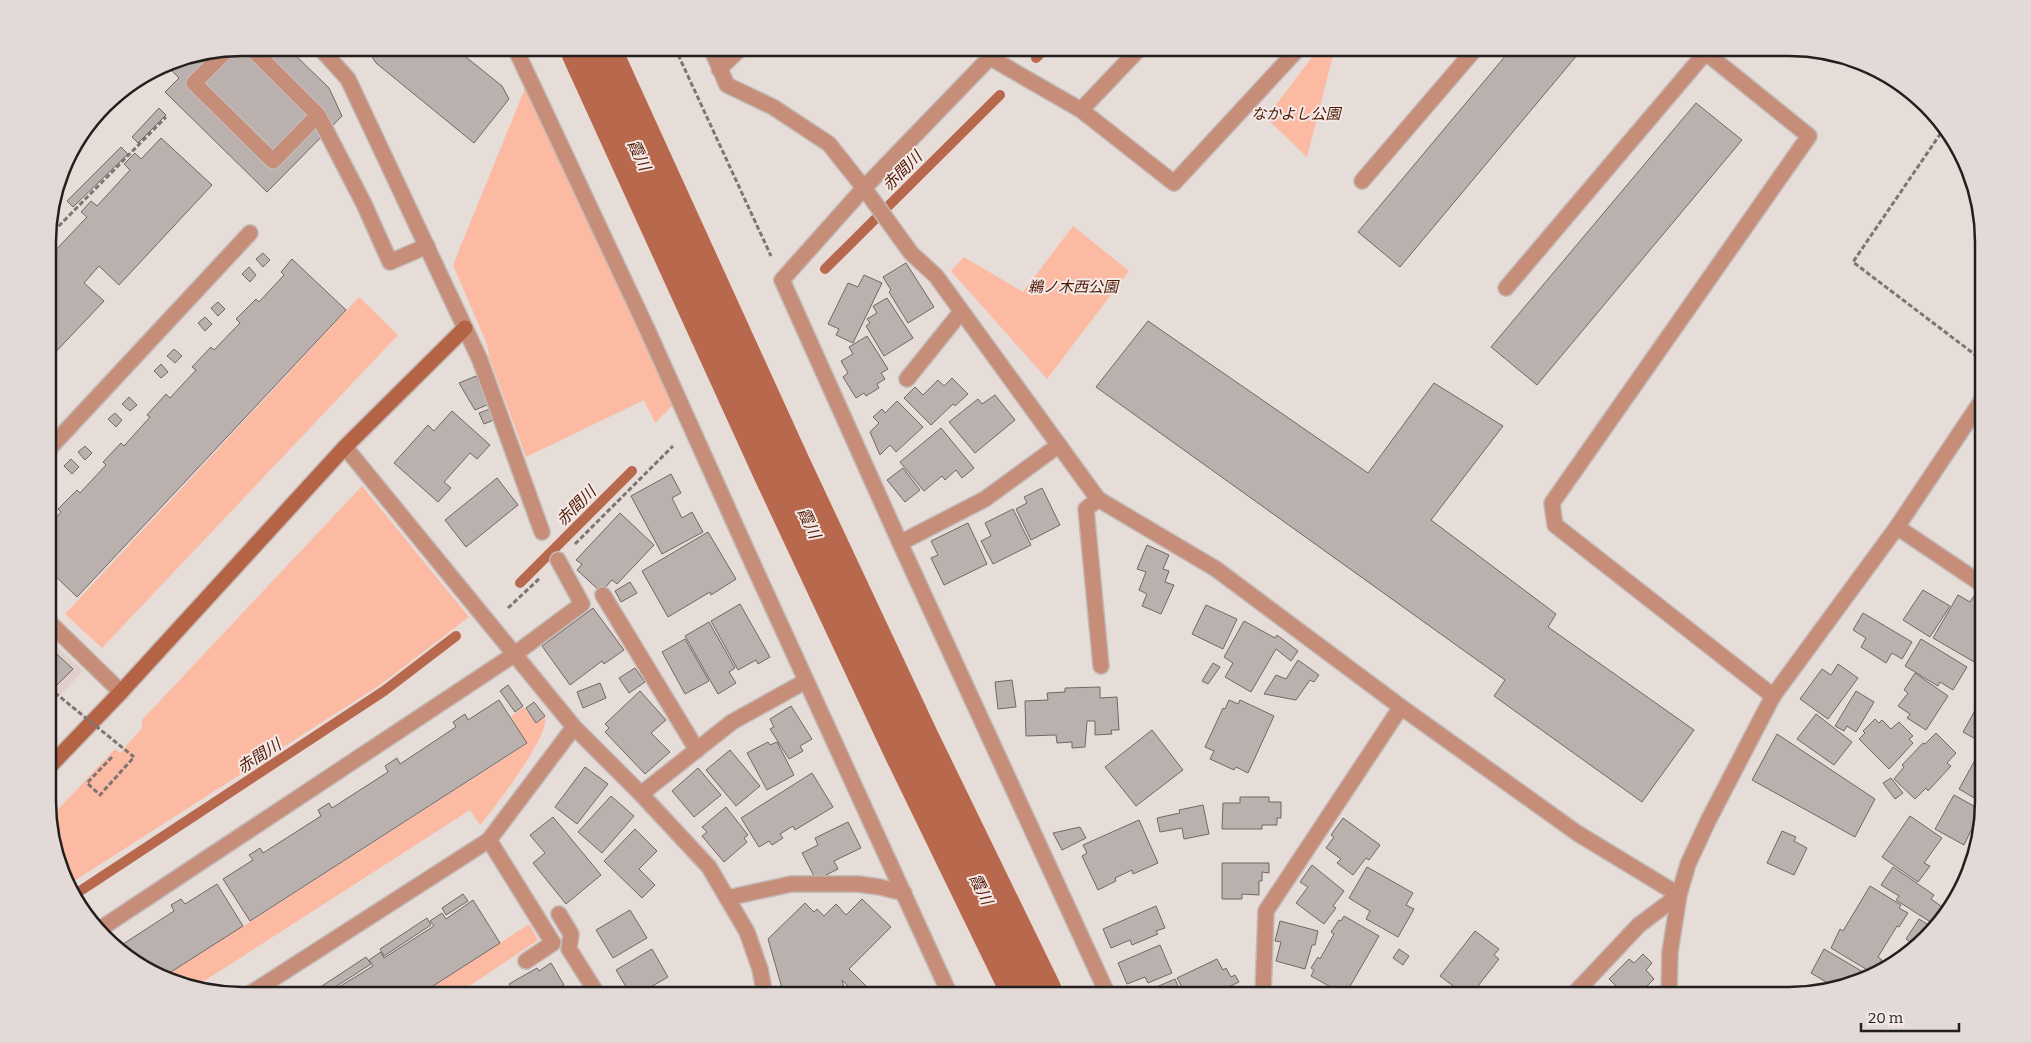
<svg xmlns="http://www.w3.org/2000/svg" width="2031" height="1043" font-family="Bitter,'Noto Sans JP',serif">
  <rect width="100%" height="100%" fill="#e6dcd8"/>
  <path fill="#e1cfc9" d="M49,639L83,671L49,707Z"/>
  <path fill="#fdbaa2" d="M1319,48H1335L1307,157L1266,118Z
    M526,86L647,345L673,405L655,423L644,400L526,457L489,357L487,344L453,265Z
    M1073,226L1129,271L1047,379L951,271L964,257L1023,292Z
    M359,297L398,335L102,648L65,614Z
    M362,486L469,617L380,685L68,885L62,875L49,826V819L115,749L120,753L142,728V720Z
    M524,707L536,723L545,717C550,736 494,808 480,825L470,810L198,985L164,977L527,744L511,716Z
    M529,924L538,940L456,995H420Z"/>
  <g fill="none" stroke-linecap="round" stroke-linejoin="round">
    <path stroke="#b8694d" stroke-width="10" d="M1036,58L1046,48
      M825,269L1000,95
      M520,583L632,471
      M74,895L384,691L456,636"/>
    <path stroke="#b8694d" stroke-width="59" d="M590,48L782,469L910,742L1033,995"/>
  </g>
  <path fill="#bab0ad" stroke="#716865" d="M242,48H288L329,88L342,116L267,192L165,92L179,78L168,67L174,61Z
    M377,48H466L461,53L502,86L509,99L474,143L376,63L371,55Z
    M1512,48H1583L1400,267L1358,232Z
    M1696,103L1742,140L1537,385L1491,347Z
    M159,108L166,115L138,143L132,137Z
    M161,138L212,185L119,285L99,266L84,283L104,301L48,360V258L87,217L81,212L91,201L97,206L130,170L124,164L135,153L141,159Z
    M121,147L128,154L73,207L67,201Z
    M263,253L270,260L263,267L256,259Z
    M292,259L346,310L77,597L49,570V526L61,512L58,509L77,490L80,493L106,465L103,462L121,443L124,446L150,417L147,415L166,394L170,398L196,370L192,367L211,347L214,350L240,323L236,319L256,299L259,302L284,275L281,272Z
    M906,263L934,307L908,323L889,292L891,290L883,277Z
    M249,267L256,275L250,282L242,274Z
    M864,275L882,283L853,343L836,335L839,329L828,324L848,283L858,287Z
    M887,298L913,338L884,356L866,326L870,323L867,319L877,313L873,306Z
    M218,302L225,309L218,316L211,308Z
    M205,317L212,324L205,331L198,323Z
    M1148,321L1368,473L1434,383L1503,426L1431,520L1556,614L1548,627L1694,730L1642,802L1494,696L1505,680L1096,387Z
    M867,336L888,369L881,373L885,379L877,384L879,388L866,396L864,393L856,398L843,377L848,373L841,361L853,354L849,347Z
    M174,349L182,356L175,363L167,356Z
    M161,364L168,372L161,378L154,371Z
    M476,376L489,404L475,410L459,383Z
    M952,378L968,394L955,406L953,404L931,425L904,398L915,387L923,395L938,380L944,386Z
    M995,395L1015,420L975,453L949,422L978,399L982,404Z
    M129,397L137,405L130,411L122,404Z
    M897,401L923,427L896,452L890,445L880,455L870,432L879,423L873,417L882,409L885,413Z
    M490,409L494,420L484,424L479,413Z
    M452,411L490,445L477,459L470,453L444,482L451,488L438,502L394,463L428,425L434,431Z
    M115,413L122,420L116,427L108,419Z
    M941,428L974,468L962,478L956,470L945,480L942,476L924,491L900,462Z
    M85,446L92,453L85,460L78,452Z
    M71,459L79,467L72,474L64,466Z
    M903,468L920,490L905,502L887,480Z
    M671,474L681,493L672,498L682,518L692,512L703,532L662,554L631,496Z
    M497,478L518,505L466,547L445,520Z
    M1042,488L1060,525L1031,540L1016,509L1027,503L1024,497Z
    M1013,509L1031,545L993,564L981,541L991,536L985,523Z
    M620,513L654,545L617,584L612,580L601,592L577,570L582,564L576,560Z
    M968,523L987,564L944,585L931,558L938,555L931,541Z
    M708,532L736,579L711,595L710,592L668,617L642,571Z
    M1147,545L1169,555L1163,569L1169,571L1165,582L1174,585L1161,614L1142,606L1147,594L1139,590L1146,572L1137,569Z
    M630,582L637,593L621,602L615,591Z
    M1923,590L1950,606L1930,637L1903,620Z
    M1958,595L1970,602L1974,596L1983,601V650L1976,663L1933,638Z
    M740,604L770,657L758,664L756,660L738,670L711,621Z
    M1206,605L1237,619L1223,649L1192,634Z
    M593,608L624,650L604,664L602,661L570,685L542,646Z
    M1863,613L1912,642L1902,659L1892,653L1886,663L1861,647L1866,638L1853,630Z
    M1244,621L1275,638L1277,635L1298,651L1291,661L1276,649L1251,692L1225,677L1233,663L1224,657Z
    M709,622L735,668L729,672L736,683L718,694L685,636Z
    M685,639L709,681L685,694L662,652Z
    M1921,639L1967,667L1953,690L1940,682L1938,686L1905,666Z
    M49,647L73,669L55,687L49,682Z
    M1298,660L1319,675L1314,682L1310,680L1296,700L1264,694L1276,675L1286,679Z
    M1213,663L1220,667L1208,684L1202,681Z
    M1838,664L1858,678L1828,719L1800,699L1822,669L1831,675Z
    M635,668L645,682L629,693L619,678Z
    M1915,673L1948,696L1926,730L1907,718L1910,714L1898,706L1908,693L1904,690Z
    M1012,680L1016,707L998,709L995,682Z
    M600,683L606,698L583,708L577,692Z
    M508,685L523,706L515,712L500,691Z
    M1100,687V698L1117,697L1119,730H1111L1112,734L1095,735V721H1087L1085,747L1072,748V742L1057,743L1056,735L1026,736L1025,701L1048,700L1047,693L1065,692V688Z
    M640,691L666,720L651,733L670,752L645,774L605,732L609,728L605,724Z
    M1856,691L1874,702L1856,732L1847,726L1844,731L1835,726Z
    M1983,696V743L1963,732Z
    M499,700L527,743L250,921L223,879L253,860L249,855L260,848L263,853L321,816L318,810L329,803L332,808L388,772L385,766L397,758L400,764L456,727L453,722L465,714L468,720Z
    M1229,700L1238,704L1240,700L1274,716L1248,773L1236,767L1234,770L1210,759L1214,751L1205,747L1223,708L1225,709Z
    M534,702L545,716L536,723L526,708Z
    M791,706L812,739L800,746L803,751L789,759L770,729L774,727L770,719Z
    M1816,714L1852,742L1834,765L1797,739Z
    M1875,719L1879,723L1882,720L1891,729L1899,722L1913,736L1909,739L1913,743L1889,769L1859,739L1865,733L1863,731Z
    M1152,730L1183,770L1136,806L1105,767Z
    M1936,733L1956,753L1947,763L1951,766L1928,791L1926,788L1915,799L1894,779L1904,767L1902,765L1923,743L1925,744Z
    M1777,734L1875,799L1855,837L1752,780Z
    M768,742L770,745L777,742L794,775L767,790L747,753Z
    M730,750L760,786L736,806L706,770Z
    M1979,753L1983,756V803L1959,789Z
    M585,767L608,784L577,824L555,807Z
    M698,768L721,795L694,817L672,791Z
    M812,773L833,807L795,830L793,826L780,834L783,838L772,845L769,841L759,847L741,818Z
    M1891,778L1903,793L1895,799L1883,783Z
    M1954,795L1981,810L1964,845L1935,829Z
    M611,796L634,816L602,853L578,832Z
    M1240,797H1269V802H1281V818H1277V825H1262V829H1222L1223,803H1240Z
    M1203,805L1209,834L1184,839L1182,828L1160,832L1157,818L1180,813L1179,810Z
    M726,807L748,835L744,838L747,842L724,862L702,836L707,832L702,827Z
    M1910,816L1942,838L1924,863L1930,866L1918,882L1882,857Z
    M553,817L601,875L566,904L533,863L545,853L530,835Z
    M1343,818L1380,845L1369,860L1366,858L1353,875L1337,863L1341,859L1326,848L1334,837L1331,835Z
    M1139,820L1158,863L1133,874L1132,870L1115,878L1116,881L1098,890L1082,856L1087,853L1083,845Z
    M848,822L861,848L834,861L838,869L816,880L802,853L818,845L815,838Z
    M1080,827L1086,838L1062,850L1053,833Z
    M635,829L657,851L639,869L655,885L642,898L604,861Z
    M1782,831L1796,837L1794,841L1807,848L1794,875L1767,863Z
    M1222,863H1269V873L1262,872V881H1259V895L1242,894V899H1222Z
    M1312,865L1344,891L1333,906L1336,908L1324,924L1296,903L1308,887L1300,882Z
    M1367,867L1413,893L1406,905L1414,909L1398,937L1366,919L1370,911L1349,898Z
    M1893,867L1934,895L1931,899L1945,909L1935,925L1896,900L1899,896L1881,885Z
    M217,884L243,926L163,977L156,976L120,946L174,911L171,905L181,899L185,904Z
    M1870,886L1901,905L1899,908L1908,913L1899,927L1897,926L1878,957L1882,960L1874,974L1831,948L1840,929L1843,931Z
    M463,894L468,901L446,915L442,908Z
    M862,899L891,927L849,969L868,988L861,995H857L842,980L846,995H784L768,939L805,903L814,912L817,909L824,916L836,904L846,915Z
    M473,900L500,943L419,995H326L373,966L369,960L381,952L384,958L434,926L430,921L442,913L446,919Z
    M1156,906L1165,928L1156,931L1158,934L1132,945L1130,940L1111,948L1103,929Z
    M630,910L647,938L613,958L596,930Z
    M1344,916L1379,936L1345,995L1311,976L1314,970L1311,968L1318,957L1320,959L1334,934L1331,932L1339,920L1341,921Z
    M427,918L431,925L384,956L380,949Z
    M1919,919L1932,927L1926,937L1916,946L1906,939Z
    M1280,921L1318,931L1315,945H1312L1305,969L1276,961L1281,942L1275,941Z
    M1475,931L1499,949L1494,955L1499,959L1471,995H1465L1440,976Z
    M1160,945L1172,973L1148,983L1145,977L1127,984L1118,963Z
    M652,949L668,977L637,995H631L616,970Z
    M1399,949L1409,956L1403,965L1393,958Z
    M1824,949L1870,976L1851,985L1831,989L1833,986L1811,973Z
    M1643,954L1652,963L1646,970L1654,979L1645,988L1651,994L1625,995L1609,979L1629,959L1634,963Z
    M366,957L371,964L323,995L319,988Z
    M1217,959L1223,970L1226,968L1231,977L1235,975L1239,982L1212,995H1186L1177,978Z
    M551,963L564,985L547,995H516L509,984L537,968L539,971Z
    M1175,979L1182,995H1138Z
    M671,986L676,995H654Z
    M506,987L511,995H491Z
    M1421,988L1431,995H1415Z
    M1271,994L1311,995H1271Z"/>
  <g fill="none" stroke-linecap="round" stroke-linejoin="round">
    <g stroke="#c3bab7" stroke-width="18">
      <path id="lane" d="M251,48L318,115L364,204L390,262L427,246
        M515,48L647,329
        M1700,48L1809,136L1552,503L1555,525L1773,696
        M226,51L194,83L273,161L318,115
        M1362,181L1476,48
        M864,188L782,280L900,543L1108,995
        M1506,288L1706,52
        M465,328L480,360L542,532
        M900,543L985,499L1059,445
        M603,595L697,750
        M515,654L582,604L558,560
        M727,898L791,884H858L880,887L904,893"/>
    </g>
    <g stroke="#c3bab7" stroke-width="18">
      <path id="street" d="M320,48L348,79L465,328
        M711,48L727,85L773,107L829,144L864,188L911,253L936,276L1098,499L1216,569L1401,707L1577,833L1679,895
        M989,57L1081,110L1174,183L1299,48
        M719,69L741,48
        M1081,110L1140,48
        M864,188L999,48
        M647,329L751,560L950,995
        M907,379L961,312
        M345,447L574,727L641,794L709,867L747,932L760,969L765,995
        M48,450L250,233
        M1098,499L1086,509L1101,666
        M1897,527L1983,585
        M49,622L121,692
        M641,794L732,722L806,681
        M489,840L553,943L526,961
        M559,914L571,934L569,949L598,995
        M100,929L515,654
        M248,995L489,840L574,727
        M1263,995L1266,911L1401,707
        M1573,995L1639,925L1679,895
        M1669,995L1670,952L1679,895L1688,864L1708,821L1773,696L1897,527L1982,400"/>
    </g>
    <g stroke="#c3bab7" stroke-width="18">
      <path id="secondary" d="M49,767L121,692L345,447L465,328"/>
    </g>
    <path stroke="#7c7572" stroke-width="3" stroke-dasharray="5 2.5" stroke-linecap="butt" d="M675,48L771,256
      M1945,127L1853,262L1982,360
      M48,237L166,117
      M575,544L673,446
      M508,608L540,578
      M112,757L87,783L100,795L134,757"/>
    <use href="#lane" stroke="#c68d79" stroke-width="15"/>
    <use href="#street" stroke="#c68d79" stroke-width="15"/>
    <use href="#secondary" stroke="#b56345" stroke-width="15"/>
    <path stroke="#7c7572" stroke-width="3" stroke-dasharray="5 2.5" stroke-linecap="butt" d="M49,688L134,757"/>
  </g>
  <g text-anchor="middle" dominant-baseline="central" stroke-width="4" stroke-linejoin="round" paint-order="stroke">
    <g font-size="15" font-style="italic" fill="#4b1804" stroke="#f4e9e6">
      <text x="1296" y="114">なかよし公園</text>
      <text x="1073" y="287">鵜ノ木西公園</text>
    </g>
    <g font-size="16" font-style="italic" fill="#55210d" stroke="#f4e9e6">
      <text transform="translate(639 155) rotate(65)">霞川</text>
      <text transform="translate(902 171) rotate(-45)">赤間川</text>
      <text transform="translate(576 506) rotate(-45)">赤間川</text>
      <text transform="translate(809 523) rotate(65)">霞川</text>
      <text transform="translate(259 756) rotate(-33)">赤間川</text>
      <text transform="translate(981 889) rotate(64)">霞川</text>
    </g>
  </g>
  <path d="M0 0H2031V1043H0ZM242 56H1789A186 186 0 0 1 1975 242V801A186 186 0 0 1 1789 987H242A186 186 0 0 1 56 801V242A186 186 0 0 1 242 56Z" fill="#e3d9d6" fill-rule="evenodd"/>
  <path fill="none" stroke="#231f1e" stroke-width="2.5" d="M242 56H1789A186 186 0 0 1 1975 242V801A186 186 0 0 1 1789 987H242A186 186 0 0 1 56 801V242A186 186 0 0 1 242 56Z"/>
  <path d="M1861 1023v8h98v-8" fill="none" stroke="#231f1e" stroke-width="2.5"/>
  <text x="1868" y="1023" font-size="15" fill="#231f1e" stroke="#f4e9e6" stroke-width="4" paint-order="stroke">20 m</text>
</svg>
